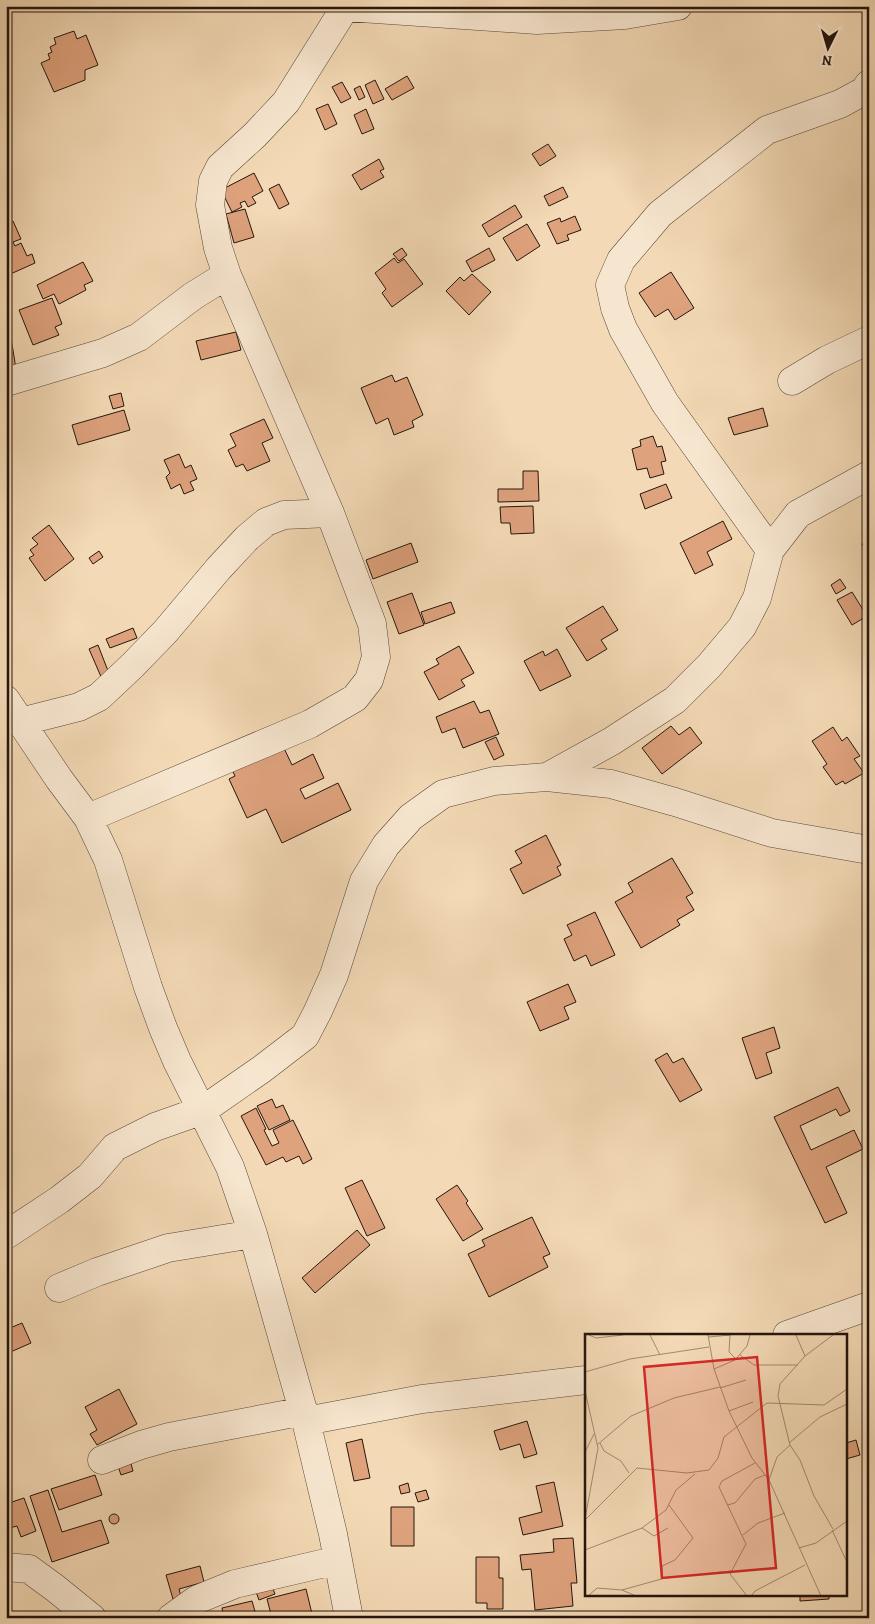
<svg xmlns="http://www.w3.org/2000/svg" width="875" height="1624" font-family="Alegreya,serif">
  <rect width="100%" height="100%" fill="#f3d9b5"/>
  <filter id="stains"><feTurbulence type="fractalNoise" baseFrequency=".004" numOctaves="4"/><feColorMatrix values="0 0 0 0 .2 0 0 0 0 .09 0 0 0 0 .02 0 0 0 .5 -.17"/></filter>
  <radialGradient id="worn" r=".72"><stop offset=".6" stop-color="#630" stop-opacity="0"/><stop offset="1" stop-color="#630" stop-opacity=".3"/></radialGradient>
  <path fill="#dea27d" stroke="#24160e" d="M74,31L77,39L86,35L98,65L85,70V80L54,92L41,63L50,59L48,54L52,52L50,47L56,44L54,38Z
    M407,76L414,88L392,100L385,89Z
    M375,80L384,99L373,104L365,85Z
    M342,82L351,98L341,103L332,87Z
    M360,86L365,97L359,100L354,89Z
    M328,104L337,124L325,130L316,109Z
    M366,109L374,129L362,134L354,115Z
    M548,144L556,156L540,166L532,154Z
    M379,159L384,169L380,171L384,177L361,190L352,175Z
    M254,173L263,191L252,197L256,203L248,207L245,201L240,203L242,207L232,212L221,190Z
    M279,184L289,204L279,209L269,189Z
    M563,187L568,197L549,206L544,196Z
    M515,205L522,217L489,237L482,225Z
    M245,209L254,237L234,243L226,214Z
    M575,216L581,230L567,235L569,240L557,244L547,223L560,218L561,222Z
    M13,221L21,239L13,242L15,246L21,243L27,256L32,254L35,263L6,276V224Z
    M527,224L540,246L517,261L503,238Z
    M402,248L407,255L399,261L393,254Z
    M489,248L495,260L472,272L466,261Z
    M394,258L398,263L404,259L423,284L392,307L382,293L386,289L375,273Z
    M83,262L93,281L84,285L86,290L59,304L54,294L43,299L37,285Z
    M671,272L694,308L675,320L668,309L655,317L639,293Z
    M472,274L491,292L469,315L446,291L460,277L464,281Z
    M52,298L62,324L55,327L59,335L33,345L19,310Z
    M236,332L241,350L201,360L196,341Z
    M6,338H11L17,375L6,377Z
    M392,375L395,382L407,377L423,415L412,421L414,427L394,435L388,418L376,424L361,388Z
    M121,393L124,406L113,409L109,396Z
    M763,408L768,426L734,435L728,418Z
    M124,410L130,430L78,445L72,425Z
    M264,419L273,438L262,443L270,461L247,471L243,464L236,467L228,450L236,446L230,434Z
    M653,436L657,447L662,446L666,461L661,462L664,474L650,478L647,468L637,470L632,449L641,446L640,440Z
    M179,454L185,468L191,465L197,479L190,482L194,490L184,494L180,484L171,489L166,477L170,473L164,460Z
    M523,471H538L539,501L498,502V489H523Z
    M666,484L672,498L645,509L640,494Z
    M533,506L534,533L511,534L510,523H501L500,507Z
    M723,521L732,539L707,552L713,565L695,574L680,543Z
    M49,525L74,559L45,581L29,558L34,555L30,550L38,544L32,538Z
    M869,540V557L862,544Z
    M411,543L418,562L373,579L366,560Z
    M99,551L103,557L93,564L89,558Z
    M840,579L846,588L836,594L831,585Z
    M852,592L867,616L852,625L837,600Z
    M412,593L424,625L399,634L387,602Z
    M451,602L455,613L425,624L421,612Z
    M603,606L618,630L601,640L607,649L587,661L566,628Z
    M133,628L137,638L110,648L106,639Z
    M98,645L110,676L102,679L89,649Z
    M459,646L474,673L461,680L465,686L439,700L424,672L439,664L436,659Z
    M557,649L571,676L540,691L524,661L543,651L545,656Z
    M474,701L480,713L489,710L499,734L463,748L455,728L442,733L436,717Z
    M671,726L679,735L690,727L702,743L662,774L642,748Z
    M833,727L842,741L847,737L860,756L854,759L864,773L845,784L843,781L836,785L823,767L827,764L812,741Z
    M496,737L504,755L494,760L485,742Z
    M282,744L292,765L313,754L324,778L300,789L305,799L338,783L351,810L282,843L266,809L247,818L229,779L235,776L231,768Z
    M546,835L561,865L557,867L561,875L523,894L510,869L522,863L515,851Z
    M672,858L693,893L686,897L694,910L677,920L680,925L641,948L615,902L633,892L628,883Z
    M595,912L615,955L591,966L586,955L574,961L564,939L572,935L567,925Z
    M568,984L576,1002L564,1007L569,1019L540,1031L527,1002Z
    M774,1027L780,1048L766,1053L772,1073L756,1079L742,1038Z
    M667,1053L673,1063L683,1058L702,1090L680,1102L655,1060Z
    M838,1087L850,1111L840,1116L836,1109L800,1126L811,1150L854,1130L863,1149L826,1167L847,1213L825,1223L774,1117Z
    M272,1099L276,1108L283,1105L290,1120L269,1130L257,1106Z
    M256,1108L266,1129L264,1130L272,1146L279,1143L273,1130L293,1120L312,1159L303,1164L299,1156L286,1162L283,1157L266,1165L241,1116Z
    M362,1180L385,1228L367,1236L345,1188Z
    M457,1185L468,1201L466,1203L483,1229L463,1241L436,1199Z
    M532,1217L550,1254L543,1257L548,1267L489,1297L468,1254L485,1246L482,1240Z
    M357,1230L370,1245L315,1293L302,1278Z
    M6,1319L10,1328L22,1323L31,1343L6,1354Z
    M119,1389L137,1424L97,1445L90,1434L97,1430L85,1407Z
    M527,1421L537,1454L524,1458L520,1444L500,1450L494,1431Z
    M362,1439L370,1478L354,1481L346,1443Z
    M856,1440L860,1455L846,1459V1443Z
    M130,1460L133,1471L121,1475L117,1463Z
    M95,1475L102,1495L59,1510L51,1489Z
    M554,1482L563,1526L523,1535L519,1518L542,1512L536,1486Z
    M408,1483L410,1492L401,1494L399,1486Z
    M48,1490L62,1532L101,1520L109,1543L52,1562L30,1496Z
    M426,1490L429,1499L418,1502L415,1493Z
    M24,1498L36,1531L21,1537L17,1526L6,1529V1504Z
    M391,1507H414V1546H391Z
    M109 1519a5 5 0 1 1 10 0a5 5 0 1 1-10 0Z
    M573,1538L577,1583H571L573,1606L535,1610L531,1569L522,1570L520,1555L554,1552L553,1539Z
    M476,1557H499V1578H503V1609H487V1603H476Z
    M200,1566L204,1582L179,1589L181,1597L173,1599L166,1575Z
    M271,1584L275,1594L259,1600L255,1589Z
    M306,1589L313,1618H272L267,1599Z
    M800,1595H829V1599L800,1601Z
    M252,1601L256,1615L243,1618H224L222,1608Z"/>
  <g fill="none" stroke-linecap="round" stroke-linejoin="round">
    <g stroke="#584738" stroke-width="29">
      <path id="street" d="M346,7L537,20L625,15L678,6
        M792,381L827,360L869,340
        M6,382L103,353L139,337L193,296L227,275
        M770,550L665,403L623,329L615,308L610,285L621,260L660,214L767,130L840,104L864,91L869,84
        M6,700L59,779L88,818L108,860L148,987L163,1028L177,1061L230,1167L253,1234L306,1421L333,1534L349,1618
        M20,722L79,707L99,697L132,666L165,632L219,568L247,538L266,522L284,515L330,513
        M547,777L612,741L675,700L709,666L742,627L757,598L770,550L798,514L869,475
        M88,818L310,724L355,698L369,680L376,657L372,624L330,513L227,275L218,248L210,205L213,181L220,167L255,135L286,102L346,6
        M6,1235L59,1200L90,1176L115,1147L155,1127L203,1110L262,1069L305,1036L318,1011L334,975L364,881L386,845L411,817L443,794L494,781L547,777L611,784L675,802L772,833L869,850
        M59,1288L97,1272L168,1248L253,1234
        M787,1335L869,1306
        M306,1421L422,1399L586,1380
        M102,1460L141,1445L169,1437L304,1411
        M6,1567L29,1569L55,1588L92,1618
        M171,1618L196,1600L235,1584L338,1560"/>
    </g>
    <use href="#street" stroke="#f7e6cf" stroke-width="28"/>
  </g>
  <g transform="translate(585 1334)">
    <rect width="262" height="262" fill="#f3d9b5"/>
    <path fill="none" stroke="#a08b72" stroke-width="1" d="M4,1L11,4L38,1M65,1L75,21M123,1L129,35L144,77L167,124L184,146L236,262M145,1L144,18L151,25M211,1L220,22M123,3L146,1M155,21L169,31H213M129,35L150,26L162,12L165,1M0,38L45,25L124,13M135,54L161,46M0,57L13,114L0,185M144,77L168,68M15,109L19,117L36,127L44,139M204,109L235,83L262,70M12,111L46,82L89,64L135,53M0,118L9,100M184,146L192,123L205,111M142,171L150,169L170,145L180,141M0,186L52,134L102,139L124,136L133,124L139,103L182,69L239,71L262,55M57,194L69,202L83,194M248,195L229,162L215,126L205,111L193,62L195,50L220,22L248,1M247,196L262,228M158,201L173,189L200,179M214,214L231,209L262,187M0,216L57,194L81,176L91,156L110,140M77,244V232L90,226L108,204L84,171M37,256L80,244L146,237M3,262L12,254L37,256L51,262M162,262L145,240L161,210L134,153L137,147L170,129M166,262L170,257L220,231"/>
    <path fill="#d62828" fill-opacity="0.15" stroke="#d62828" stroke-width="2.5" d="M172,23L191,234L77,244L59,33Z"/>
    <rect width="262" height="262" fill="none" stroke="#24160e" stroke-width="2.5"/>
  </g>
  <rect width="875" height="1624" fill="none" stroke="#f3d9b5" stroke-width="25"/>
  <rect x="8" y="8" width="860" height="1609" fill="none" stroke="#24160e" stroke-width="2.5"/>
  <rect x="12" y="12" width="850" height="1599" fill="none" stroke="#24160e"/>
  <g transform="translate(828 48) rotate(185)" stroke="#f7e6cf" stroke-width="4" paint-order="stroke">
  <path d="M0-4L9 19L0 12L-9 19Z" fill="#24160e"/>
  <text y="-8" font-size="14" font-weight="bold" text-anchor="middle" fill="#24160e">N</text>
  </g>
  <rect width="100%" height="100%" filter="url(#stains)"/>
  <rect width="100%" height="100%" fill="url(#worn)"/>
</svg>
